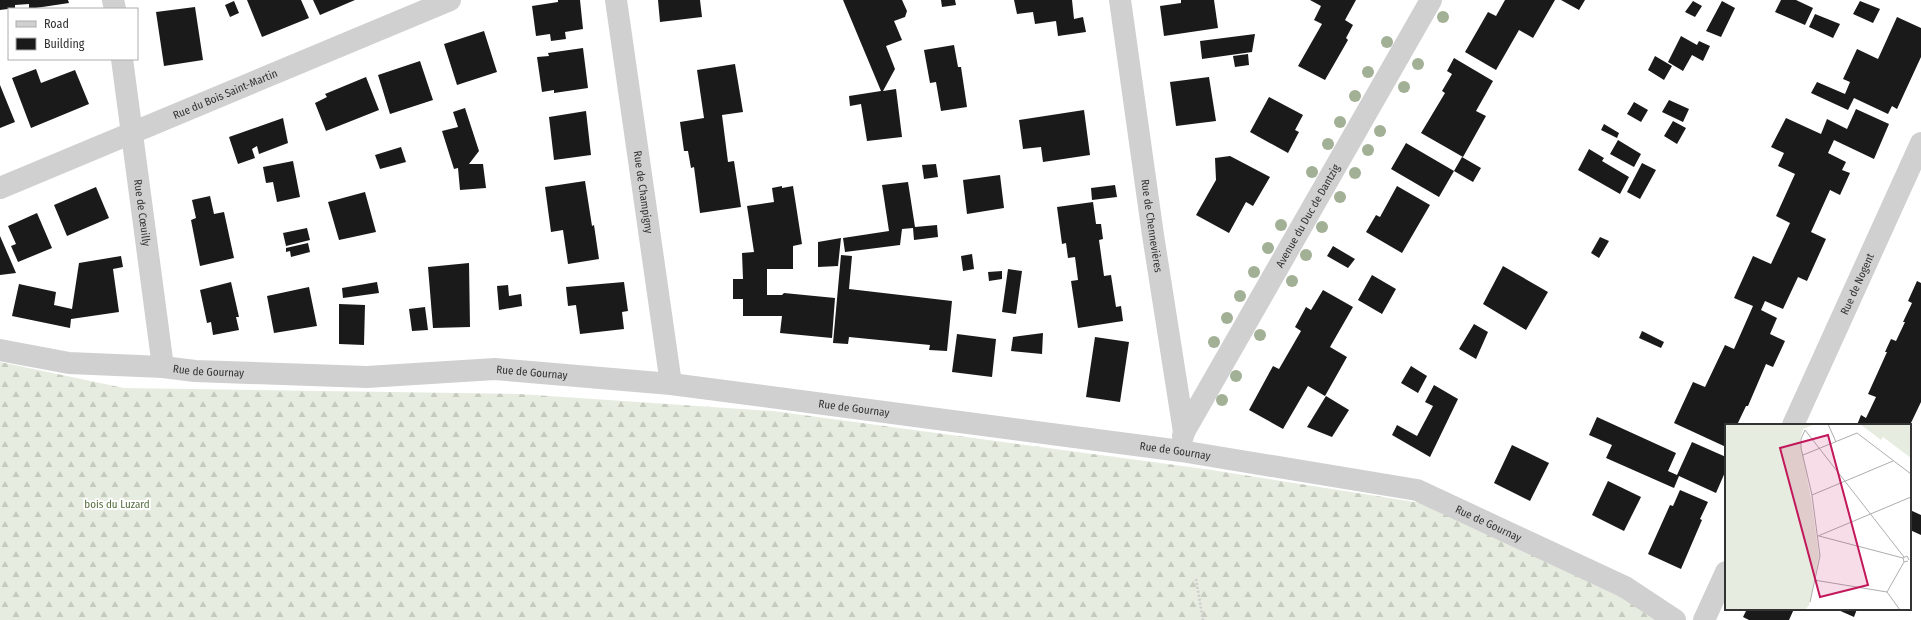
<svg xmlns="http://www.w3.org/2000/svg" width="1921" height="620" font-family="'Fira Sans Condensed',sans-serif">
  <defs>
    <pattern id="forest-firs" width="22" height="20" patternUnits="userSpaceOnUse"><rect width="22" height="20" fill="#e6ecdf"/><path d="M5 1l3.5 6h-7zM16 11l3.5 6h-7z" fill="#c6cbc0"/></pattern>
  </defs>
  <rect width="100%" height="100%" fill="#fff"/>
  <path fill="url(#forest-firs)" d="M0,362L124,388L519,394L773,411L1205,469L1421,503L1635,603L1657,620H0Z"/>
  <path fill="#1a1a1a" d="M0,0H68L69,3L29,9V4L15,5V8L0,10Z
    M247,0H301L309,18L262,37Z
    M313,0H355L320,15Z
    M558,0H580L583,29L565,32L566,39L551,41L550,34L536,36L532,6L558,2Z
    M658,0H700L702,17L660,22Z
    M843,0H902L907,11L905,17L894,21L902,40L886,46L895,69L883,91L896,89L902,137L867,141L861,104L850,106L849,96L881,91Z
    M941,0H955L956,5L942,7Z
    M1014,0H1072L1074,19L1083,17L1086,32L1058,36L1056,21L1035,24L1033,12L1017,14Z
    M1181,0H1214L1218,28L1164,36L1160,6L1181,3Z
    M1310,0H1356L1345,20L1353,25L1346,38L1348,40L1325,80L1298,66L1322,24L1314,20L1321,6Z
    M1505,0H1555L1533,38L1519,30L1496,70L1465,52L1488,12L1496,16Z
    M1561,0H1585L1579,10Z
    M1781,0H1796L1813,8L1805,25L1775,12Z
    M234,1L239,13L230,17L225,5Z
    M1693,1L1702,6L1695,17L1685,12Z
    M1722,1L1735,8L1721,37L1706,31Z
    M1860,1L1880,9L1873,23L1853,14Z
    M195,7L203,60L164,66L156,12Z
    M1815,14L1840,24L1833,38L1809,27Z
    M1897,17L1921,28V57L1897,109L1892,106L1888,114L1854,98L1848,110L1811,93L1817,82L1845,94L1850,82L1843,79L1857,49L1878,59Z
    M484,31L497,72L457,85L444,44Z
    M1255,34L1252,52L1202,59L1200,41Z
    M1681,36L1697,45L1699,41L1710,46L1703,61L1692,55L1683,71L1668,62Z
    M954,45L958,67H961L967,107L941,111L936,82L930,83L924,50Z
    M583,48L588,88L554,93V90L542,92L537,57L549,56L548,53Z
    M1248,54L1249,65L1235,67L1233,56Z
    M1655,56L1672,66L1664,80L1648,70Z
    M1454,58L1493,81L1476,111L1486,116L1463,157L1421,133L1445,93L1442,91L1452,74L1447,71Z
    M420,61L433,100L390,114L378,75Z
    M735,64L743,112L722,115L728,162L734,161L741,207L700,213L694,167L691,168L688,151H684L680,122L704,118L697,70Z
    M36,69L41,83L75,70L89,104L31,128L12,78Z
    M366,77L379,110L326,131L315,103L327,97L325,94Z
    M1209,77L1216,121L1176,126L1170,82Z
    M0,85L15,122L0,128Z
    M1269,97L1303,115L1295,130L1299,132L1288,153L1250,132Z
    M1669,100L1689,109L1683,122L1662,112Z
    M1634,102L1648,110L1641,122L1627,114Z
    M465,108L479,151L469,164H483L486,188L460,190L458,168L454,169L442,131L458,127L453,112Z
    M1856,109L1889,124L1874,159L1834,140L1828,153L1846,162L1842,170L1850,173L1840,195L1830,190L1811,232L1826,239L1807,281L1798,277L1783,309L1765,301L1761,310L1777,318L1770,334L1785,341L1773,367L1766,364L1748,406H1746L1737,425H1726V447L1674,423L1693,382L1705,387L1725,345L1734,349L1753,306L1734,298L1753,256L1771,264L1790,223L1776,216L1795,174L1778,166L1784,153L1771,147L1786,118L1821,134L1827,119L1847,129Z
    M1084,110L1090,155L1043,162L1041,147L1023,149L1019,120Z
    M586,111L591,155L554,160L549,117Z
    M283,118L288,143L259,154L257,146L252,149L255,158L238,164L229,137Z
    M1673,121L1686,128L1677,144L1664,136Z
    M1604,124L1619,133L1617,138L1601,130Z
    M1618,140L1641,154L1634,167L1610,154Z
    M1406,143L1454,171L1439,197L1391,169Z
    M401,147L406,162L380,169L375,155Z
    M1589,149L1604,158L1602,161L1629,177L1620,194L1578,170Z
    M1230,156L1270,177L1253,206L1246,202L1229,233L1196,215L1216,180L1215,158Z
    M1462,157L1481,168L1473,182L1454,171Z
    M293,161L300,197L277,202L273,182L266,183L263,167Z
    M1642,163L1656,170L1640,199L1627,192Z
    M936,164L938,177L924,179L922,165Z
    M1000,175L1004,208L967,214L963,180Z
    M585,181L592,226L594,225L599,259L568,264L563,230L551,232L545,187Z
    M908,182L915,227L937,225L938,237L914,240L913,228L902,229L900,245L845,252L843,238L889,231L882,185Z
    M1115,185L1117,197L1092,200L1091,188Z
    M782,186V188L793,186L802,244L793,246V269H767V295H782L784,293L835,298L832,338L780,333L782,316H743V299H733V279H743L742,253L754,252L747,206L774,202L772,188Z
    M1397,186L1430,205L1402,253L1366,232L1376,215L1380,217Z
    M96,187L109,218L67,236L54,205Z
    M365,192L376,232L339,240L328,202Z
    M210,196L214,214L224,212L234,258L200,266L191,220L196,218L192,200Z
    M1093,202L1096,224H1101L1103,239L1099,240L1104,276L1111,275L1116,307L1121,306L1123,321L1078,328L1071,281L1078,280L1075,257L1068,258L1066,243L1062,244L1057,207Z
    M37,213L52,248L18,262L11,246L16,244L8,226Z
    M307,228L310,240L286,246L283,233Z
    M0,236L16,273L0,275Z
    M1600,237L1609,241L1599,258L1591,253Z
    M841,238L838,266L818,267V242Z
    M308,243L310,252L291,257L290,251L286,252V248Z
    M1333,246L1355,259L1348,268L1327,256Z
    M972,254L974,269L963,271L961,256Z
    M841,255L852,256L849,289L952,301L947,351L929,350L930,345L849,337L848,344L833,343Z
    M121,256L123,267L113,269L119,312L71,319L70,328L12,316L19,284L56,292L54,305L72,309L79,263Z
    M469,263L470,327L433,328L428,267Z
    M1503,266L1548,292L1526,330L1483,304Z
    M1008,269L1022,271L1016,314L1002,312Z
    M1002,271V279L989,281L988,272Z
    M1372,275L1396,289L1382,314L1358,300Z
    M1917,281L1921,283V402L1910,425H1857L1861,415L1866,418L1876,397L1868,394L1887,352H1885L1891,339L1896,341L1905,322H1903L1912,303L1908,301Z
    M231,282L239,317H236L239,330L213,335L211,322L207,323L200,290Z
    M377,282L379,293L343,298L342,288Z
    M624,282L628,311L622,312L624,329L580,334L576,305L568,306L566,287Z
    M508,285L509,296L521,294L522,306L499,310L497,286Z
    M309,287L317,326L274,333L267,296Z
    M1323,290L1353,307L1330,347L1347,357L1325,396L1308,386L1283,429L1249,410L1273,366L1279,369L1301,331L1295,327L1306,307L1311,310Z
    M339,304L365,305L364,345L339,344Z
    M425,307L428,330L412,331L409,309Z
    M1474,324L1488,332L1476,359L1459,349Z
    M1642,331L1664,342L1661,348L1639,338Z
    M1043,333L1042,354L1011,351L1013,337Z
    M957,334L996,339L992,377L952,372Z
    M1095,337L1129,342L1120,402L1086,397Z
    M1411,366L1427,376L1418,393L1401,383Z
    M1434,385L1458,399L1430,457L1392,435L1397,425L1417,436L1433,406L1425,402Z
    M1326,396L1349,410L1332,437L1307,427Z
    M1597,417L1676,453L1668,471L1677,475L1692,442L1726,457V470L1716,493L1679,476L1674,488L1606,458L1612,445L1589,435Z
    M1512,445L1549,463L1530,501L1494,483Z
    M1608,481L1641,497L1624,531L1592,515Z
    M1680,490L1708,502L1700,519L1702,520L1681,569L1648,554L1670,505L1673,506Z
    M1910,510L1921,515V535L1910,530Z
    M1747,609H1794L1789,620H1749L1743,617Z
    M1836,609H1857L1854,617Z"/>
  <g fill="none" stroke-linecap="round" stroke-linejoin="round">
    <path stroke="#cdcdcd" stroke-width="2.5" stroke-dasharray="2 2" stroke-linecap="butt" d="M1196,579L1203,620"/>
    <g stroke="#d0d0d0" stroke-width="22">
      <path d="M113,0L115,9"/>
      <path id="s1" d="M616,0L671,384"/>
      <path id="s2" d="M1120,0L1153,235L1184,432L1183,436"/>
      <path id="s3" d="M122,59L163,367"/>
      <path id="s4" d="M0,188L450,0"/>
      <path id="s5" d="M0,350L69,363L163,367L195,371L367,377L495,369L671,384L1181,451L1417,490L1625,587L1675,620"/>
      <path id="s6" d="M1793,425L1921,143"/>
      <path id="s7" d="M1184,432L1431,0"/>
      <path d="M1704,620L1726,572"/>
    </g>
  </g>
  <g fill="#a2b095">
    <circle cx="1443" cy="17" r="6"/>
    <circle cx="1387" cy="42" r="6"/>
    <circle cx="1418" cy="64" r="6"/>
    <circle cx="1368" cy="72" r="6"/>
    <circle cx="1404" cy="87" r="6"/>
    <circle cx="1355" cy="96" r="6"/>
    <circle cx="1340" cy="122" r="6"/>
    <circle cx="1380" cy="131" r="6"/>
    <circle cx="1328" cy="144" r="6"/>
    <circle cx="1368" cy="150" r="6"/>
    <circle cx="1312" cy="172" r="6"/>
    <circle cx="1355" cy="173" r="6"/>
    <circle cx="1340" cy="197" r="6"/>
    <circle cx="1281" cy="225" r="6"/>
    <circle cx="1322" cy="227" r="6"/>
    <circle cx="1268" cy="248" r="6"/>
    <circle cx="1306" cy="255" r="6"/>
    <circle cx="1254" cy="272" r="6"/>
    <circle cx="1292" cy="281" r="6"/>
    <circle cx="1240" cy="296" r="6"/>
    <circle cx="1227" cy="318" r="6"/>
    <circle cx="1260" cy="335" r="6"/>
    <circle cx="1214" cy="342" r="6"/>
    <circle cx="1236" cy="376" r="6"/>
    <circle cx="1222" cy="400" r="6"/>
  </g>
  <g text-anchor="middle" dominant-baseline="central" stroke-width="4" stroke-linejoin="round" paint-order="stroke">
    <g font-size="11" fill="#333" stroke="#fff">
      <text stroke="none"><textPath href="#s4" startOffset="244">Rue du Bois Saint-Martin</textPath></text>
      <text stroke="none"><textPath href="#s1" startOffset="194">Rue de Champigny</textPath></text>
      <text stroke="none"><textPath href="#s3" startOffset="155">Rue de Cœuilly</textPath></text>
      <text stroke="none"><textPath href="#s7" startOffset="249">Avenue du Duc de Dantzig</textPath></text>
      <text stroke="none"><textPath href="#s2" startOffset="228">Rue de Chennevières</textPath></text>
      <text stroke="none"><textPath href="#s6" startOffset="155">Rue de Nogent</textPath></text>
      <text stroke="none"><textPath href="#s5" startOffset="210">Rue de Gournay</textPath></text>
      <text stroke="none"><textPath href="#s5" startOffset="534">Rue de Gournay</textPath></text>
      <text stroke="none"><textPath href="#s5" startOffset="858">Rue de Gournay</textPath></text>
      <text stroke="none"><textPath href="#s5" startOffset="1182">Rue de Gournay</textPath></text>
      <text stroke="none"><textPath href="#s5" startOffset="1506">Rue de Gournay</textPath></text>
    </g>
    <g font-size="11" fill="#56703f" stroke="#fff">
      <text x="117" y="504">bois du Luzard</text>
    </g>
  </g>
  <g transform="translate(1725 424)">
    <rect width="186" height="186" fill="#fff"/>
    <path d="M0,0H90L78,5L75,16L87,80L94,132L84,181L80,186H0ZM135,0H186V34L158,13L156,16Z" fill="#e6ecdf"/>
    <path fill="none" stroke="#adadad" stroke-width="1" d="M103,0L111,18M78,31L132,9L186,50M87,71L168,37M93,112L186,73M94,112L178,134M183,137L179,138L178,134L182,132L184,136M89,156L162,168L175,186M162,168L179,138M85,178L95,132L87,71L76,24V15L80,6L179,133"/>
    <path fill="#c2185b" fill-opacity="0.15" stroke="#c2185b" stroke-width="2" d="M103,11L143,161L95,173L55,24Z"/>
    <rect width="186" height="186" fill="none" stroke="#333" stroke-width="2"/>
  </g>
  <rect x="8" y="8" width="130" height="52" fill="#ffffff" stroke="#adadad"/>
  <rect x="16" y="21" width="20" height="6" fill="#d0d0d0" stroke="#adadad"/>
  <text x="44" y="28" font-size="12" fill="#333333">Road</text>
  <rect x="16" y="38" width="20" height="12" fill="#1a1a1a" stroke="#adadad"/>
  <text x="44" y="48" font-size="12" fill="#333333">Building</text>
</svg>
